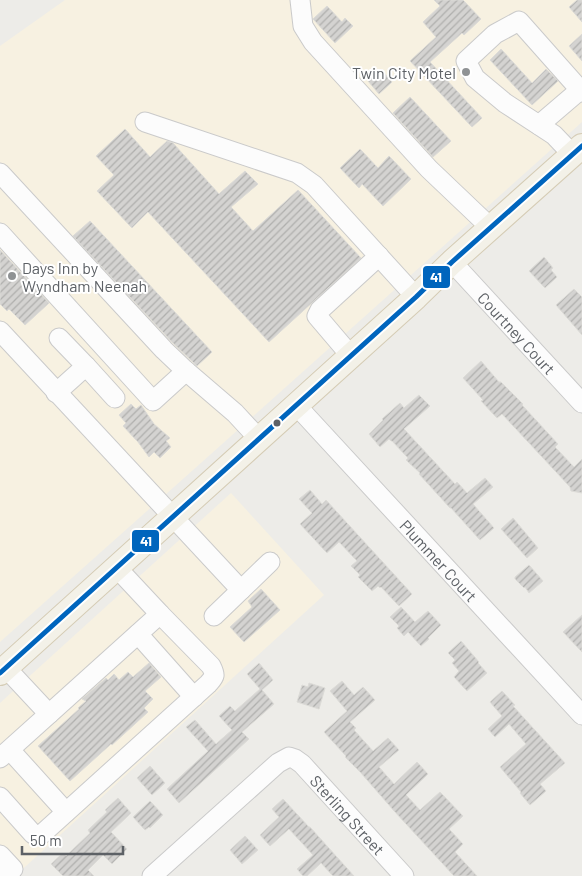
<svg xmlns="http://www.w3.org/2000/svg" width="582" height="876" font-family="Barlow,sans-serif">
  <defs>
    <pattern id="building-hatch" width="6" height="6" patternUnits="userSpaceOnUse" patternTransform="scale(1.25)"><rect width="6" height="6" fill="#d4d3d1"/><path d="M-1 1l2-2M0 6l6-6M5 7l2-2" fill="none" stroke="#afafad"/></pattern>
  </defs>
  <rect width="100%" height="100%" fill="#edece8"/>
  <path fill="#f7f1e1" d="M65,0H582V122L202,462L0,642V46Z
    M231,493L324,595L15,876H0V703Z"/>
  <path fill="url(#building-hatch)" stroke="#dcdbd7" d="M434,0H463L481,19L464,35L462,33L430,62L482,118L472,127L410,61L436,37L423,22L440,6Z
    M577,0H582V22L569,7Z
    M327,6L342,22L345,18L353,26L335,43L314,20L313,19Z
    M582,34V61L569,46Z
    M501,49L532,83L546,69L558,81L532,105L490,60Z
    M381,69L392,82L379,94L368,81Z
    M410,97L451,141L433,157L393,113Z
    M125,129L150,157L167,141L173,143L219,194L245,171L258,184L231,207L253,231L298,190L361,258L269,342L148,212L132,228L97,191L114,175L96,156Z
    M360,149L378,168L389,156L411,179L383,206L362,184L359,188L340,168Z
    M90,221L212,352L197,366L172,342L73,236Z
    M0,250L49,303L25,325L9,309L7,311L0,304Z
    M544,257L553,268L551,270L557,277L545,288L529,271Z
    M574,289L582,297V335L556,305Z
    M481,361L499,382H501L523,404L522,405L558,444L555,447L574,467L582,459V493L571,491L570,487L502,414L497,418L481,401L483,400L463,378Z
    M419,395L430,406L404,429L455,484L457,482L467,493L485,478L493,487L473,504L494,528L480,540L451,508H450L419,474L420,473L406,460L408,458L392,441H391L389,439L380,447L369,434L383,420L382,419L400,403L404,408Z
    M131,404L136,409L141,405L154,424L170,438L166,441L171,447L160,458L154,452L149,457L138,442L123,426L126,423L119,415Z
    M310,490L322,504L326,500L412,594L399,606L381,587L380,588L378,586L372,591L358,577L360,575L351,566L357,561L339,542L327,553L300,524L312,513L299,499Z
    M513,518L538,548L527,558L501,529Z
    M529,565L543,581L529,593L525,587L524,588L515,579V577Z
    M261,589L280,610L244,642L230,627L252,607L248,601Z
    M401,607L415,622L428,611L441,625L428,638L429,639L421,646L408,632L404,636L397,628L399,626L390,617Z
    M582,615V652L563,632Z
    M461,641L479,662L478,663L487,673L467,691L454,677L459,671L452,663L455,660L448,653Z
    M149,663L161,677L145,691L153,699L144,708L148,712L112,745L111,744L70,781L38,746L79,709L78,708L86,701L82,699L106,678L108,680L114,674L119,680L128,672L133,677Z
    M259,663L273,680L262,690L274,704L242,732L249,739L179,803L167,789L208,751L186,727L195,720L216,744L232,730L219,716L230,706L235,711L260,689L247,674Z
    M342,681L354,695L363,687L375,700L350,722L356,728L354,730L373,751L388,738L399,750L379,767L394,784L417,762L428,774L406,795L420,810L440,792L463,816L449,829L463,844L455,852L477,876H454L395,812L361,773L345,757L346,756L324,732L347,711L330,691Z
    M309,683L325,688L319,709L297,702L302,685L308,687Z
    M502,691L515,705L513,706L565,763L540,784L546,791L530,805L520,793L521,792L500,767L526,744L509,724L495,737L488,729L502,716L490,702Z
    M150,766L165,783L152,795L137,778Z
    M118,798L131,813L111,832L127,849L112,864L103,855L88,870L94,876H63L51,864L63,853L66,856L90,833L88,830L107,812L105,810Z
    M283,799L309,827H310L354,876H333L321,863L307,876H303L297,869L313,855L289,829L270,846L260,835L279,817L272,809Z
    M150,801L163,815L150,828L149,827L145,830L133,817Z
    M245,836L258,850L242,864L230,850Z"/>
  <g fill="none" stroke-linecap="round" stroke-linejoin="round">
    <g stroke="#cacaca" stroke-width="21">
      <g id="minor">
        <path d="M300,0L303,26L313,42L429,169L491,228"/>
        <path d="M145,122L297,173L314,185L416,297"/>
        <path d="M539,125L580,90"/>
        <path d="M573,155L554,135L505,103L475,78L466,61L495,34L519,21L582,92"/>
        <path d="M0,173L164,350L186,371L235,413L259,439"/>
        <path d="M0,233L153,401L186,371"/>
        <path id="s1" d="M452,262L582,403"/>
        <path d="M0,331L241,590L214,616"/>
        <path d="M59,338L86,366"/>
        <path d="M351,356L317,316L320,310L379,256"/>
        <path d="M56,393L86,366L115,398"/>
        <path id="s2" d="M296,405L582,715"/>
        <path d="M241,590L270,562"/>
        <path d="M138,634L194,697"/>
        <path d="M49,714L160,614L117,568"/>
        <path d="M10,750L66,812"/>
        <path d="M0,758L49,714L6,668"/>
        <path d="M0,797L33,834L37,835L42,834L208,684C215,676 216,676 211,666L160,614"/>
        <path d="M0,855L13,869L5,876"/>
        <path id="s3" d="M152,876L278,763L289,757L295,759L302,764L404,876"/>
      </g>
    </g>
    <g stroke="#d5ccb5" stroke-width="26">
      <path id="major" d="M0,673L416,297L452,262L582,146"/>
    </g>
    <use href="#minor" stroke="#fcfcfc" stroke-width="19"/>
    <use href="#major" stroke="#f3f1e8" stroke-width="24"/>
    <g stroke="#fff" stroke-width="9">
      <path id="bus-1" d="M0,673L416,297L452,262L582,146"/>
    </g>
    <use href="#bus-1" stroke="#0065bd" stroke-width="5"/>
  </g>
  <g fill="#8f9294" stroke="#fff" stroke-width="2">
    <circle cx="466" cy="72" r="5"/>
    <circle cx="12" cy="276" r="5"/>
  </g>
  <circle fill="#5d6166" stroke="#fff" stroke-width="2" cx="277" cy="423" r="4.5"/>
  <g text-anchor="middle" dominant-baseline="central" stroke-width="4" stroke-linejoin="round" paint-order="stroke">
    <g font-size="16" fill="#5d6166" stroke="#fff" text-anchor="end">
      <text x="456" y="72">Twin City Motel</text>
      <text x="22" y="267" text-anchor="start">Days Inn by<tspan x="22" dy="18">Wyndham Neenah</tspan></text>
    </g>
    <g font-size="16" fill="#5d6166" stroke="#fff">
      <text stroke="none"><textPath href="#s1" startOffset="96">Courtney Court</textPath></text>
      <text stroke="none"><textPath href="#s2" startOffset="211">Plummer Court</textPath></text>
      <text stroke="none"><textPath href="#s3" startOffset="265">Sterling Street</textPath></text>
    </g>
  </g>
  <g stroke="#fff" stroke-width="2">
    <rect x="422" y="265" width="29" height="24" rx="5" fill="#0065bd"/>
    <rect x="131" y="529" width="29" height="24" rx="5" fill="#0065bd"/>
  </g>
  <g font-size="14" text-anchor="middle" font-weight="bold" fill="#fff">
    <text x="436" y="282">41</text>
    <text x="146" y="546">41</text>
  </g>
  <path d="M22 846v8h101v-8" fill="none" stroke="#5d6166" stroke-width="2.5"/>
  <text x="30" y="846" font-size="15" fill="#5d6166" stroke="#ffffff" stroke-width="4" paint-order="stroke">50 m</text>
</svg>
